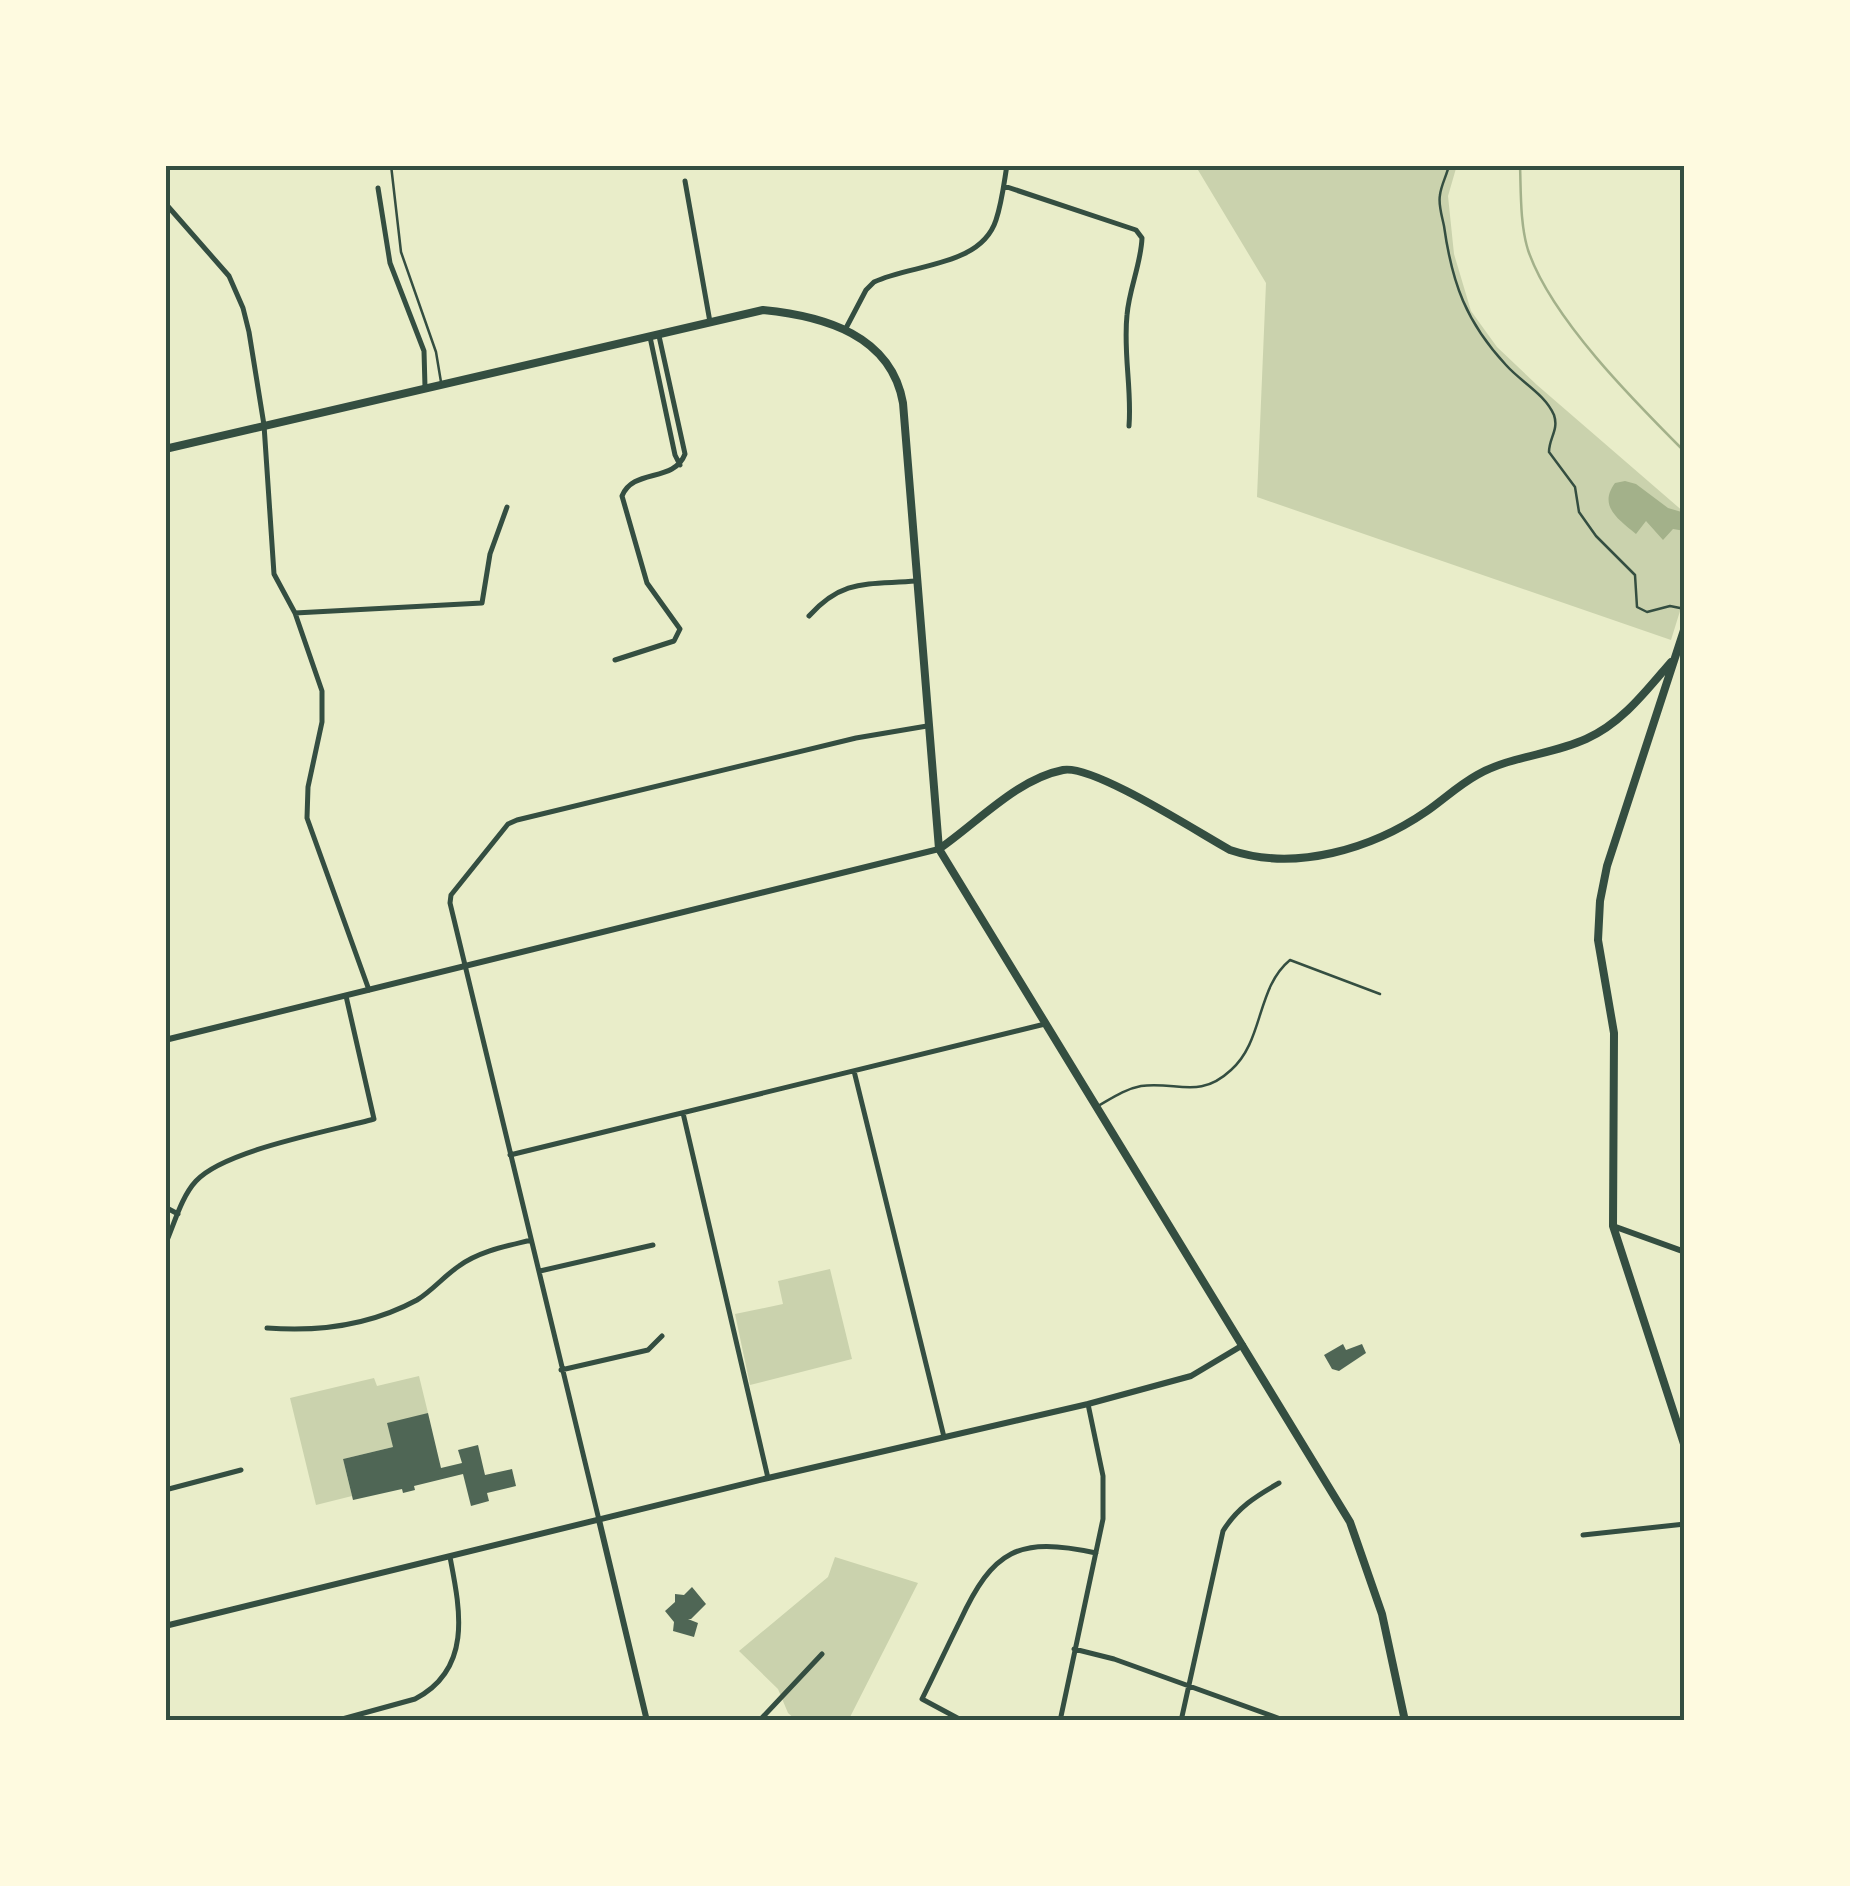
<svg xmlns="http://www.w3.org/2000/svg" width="1850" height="1886" font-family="Bitter,serif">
  <rect width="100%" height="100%" fill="#e9edc9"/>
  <path fill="#cad2ad" d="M1195,165H1457L1448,196L1454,254L1471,311L1497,347L1537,385L1685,513V595L1671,640L1257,497L1266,283Z
    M830,1269L852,1359L750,1385L735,1314L783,1304L778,1281Z
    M419,1376L428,1413L393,1447L343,1459L352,1496L316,1505L290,1398L374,1378L377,1386Z
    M835,1557L918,1583L848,1721H797L788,1713L778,1689L739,1651L828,1577Z"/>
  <path fill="#a3b18a" d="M1625,481L1636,484L1668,508L1685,513V531L1673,529L1663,540L1646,521L1636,534C1618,519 1598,506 1615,483Z"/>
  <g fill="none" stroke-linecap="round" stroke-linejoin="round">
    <path stroke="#a3b18a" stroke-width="2.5" d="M1520,165C1521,192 1520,224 1528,250C1551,318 1634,401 1685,452"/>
  </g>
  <path fill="#4f6655" d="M1343,1344L1346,1350L1362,1344L1366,1353L1339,1371L1332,1369L1324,1355Z
    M428,1413L441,1468L462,1463L458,1450L478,1445L485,1475L512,1469L516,1486L487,1493L489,1501L471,1506L463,1474L414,1486L415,1490L403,1493L402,1489L353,1500L343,1459L393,1447L387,1423Z
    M692,1587L706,1604L691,1619H688L698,1623L694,1637L673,1631L674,1622L665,1611L675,1602V1594L684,1595Z"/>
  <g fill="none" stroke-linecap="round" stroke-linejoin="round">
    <path stroke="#344e41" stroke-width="2.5" d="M1449,165C1447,175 1441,185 1440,195C1438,204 1442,216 1444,226C1452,283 1466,322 1506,365C1521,382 1545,394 1554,415C1559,430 1549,438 1549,452L1575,487L1579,512L1596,536L1635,575L1637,607L1647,612L1670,606L1685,609"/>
    <path stroke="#344e41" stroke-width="2.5" d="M391,165L401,252L436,352L441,382
      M1098,1106C1112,1098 1125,1089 1141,1086C1177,1081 1199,1100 1231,1070C1264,1041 1256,988 1290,960L1380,994"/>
    <path stroke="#344e41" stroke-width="5" d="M685,181L710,322
      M1004,186L1136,230L1142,238C1141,264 1129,289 1127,315C1123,353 1132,389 1129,426
      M378,188L390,263L424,351L425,387
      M165,203L229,276L243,308L249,332L264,425L274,574L295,613L322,691V722L308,787L307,818L369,990
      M845,330L866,290L874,282C911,264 981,267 996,220C1002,202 1004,183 1007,165
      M650,337L675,455L680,465
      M295,613L482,603L490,554L507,507
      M809,616C843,578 868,585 916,581
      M615,660L674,641L680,629L647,583L622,496C633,468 674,483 685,454L659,336
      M854,1071L944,1437
      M683,1113L768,1478
      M510,1155L1045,1024
      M165,1207L178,1214
      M165,1245C174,1225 181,1197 196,1181C224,1150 331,1131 374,1119L346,996
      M540,1271L653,1245
      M267,1328C318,1332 371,1325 417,1300C432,1291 444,1276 459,1266C480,1251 507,1246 531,1240
      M561,1370L648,1350L662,1336
      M165,1490L241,1470
      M599,1520L450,903L451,895L508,824L517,820L856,738L927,726
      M1583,1535L1685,1524
      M1074,1649L1114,1659L1286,1721
      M335,1721L415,1699C473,1669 460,1609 450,1557
      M759,1721L822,1654
      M963,1721L922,1699C935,1673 947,1647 960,1621C993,1550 1018,1536 1096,1553
      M1060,1721L1103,1519V1476L1088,1404
      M1181,1721L1223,1531C1237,1508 1256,1496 1279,1483"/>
    <path stroke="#344e41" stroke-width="6" d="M165,1040L939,849
      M1613,1226L1685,1252
      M599,1520L647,1721
      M165,1626L768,1478L1088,1404L1191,1376L1243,1345"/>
    <path stroke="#344e41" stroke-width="8" d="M165,449L763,310C824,316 891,335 903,403L939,849L1350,1522L1382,1614L1405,1721
      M1685,627L1607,866L1600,901L1598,940L1614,1033L1613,1226L1685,1447
      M939,849C977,823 1017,779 1063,770C1093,764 1199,833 1230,850C1295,872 1372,849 1427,811C1444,799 1459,785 1477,775C1510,756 1551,755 1586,739C1622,723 1646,691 1671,662"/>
  </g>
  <rect width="1850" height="1886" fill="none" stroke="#fefae0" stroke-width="335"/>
  <rect x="168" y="168" width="1514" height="1550" fill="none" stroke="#344e41" stroke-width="4"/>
</svg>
